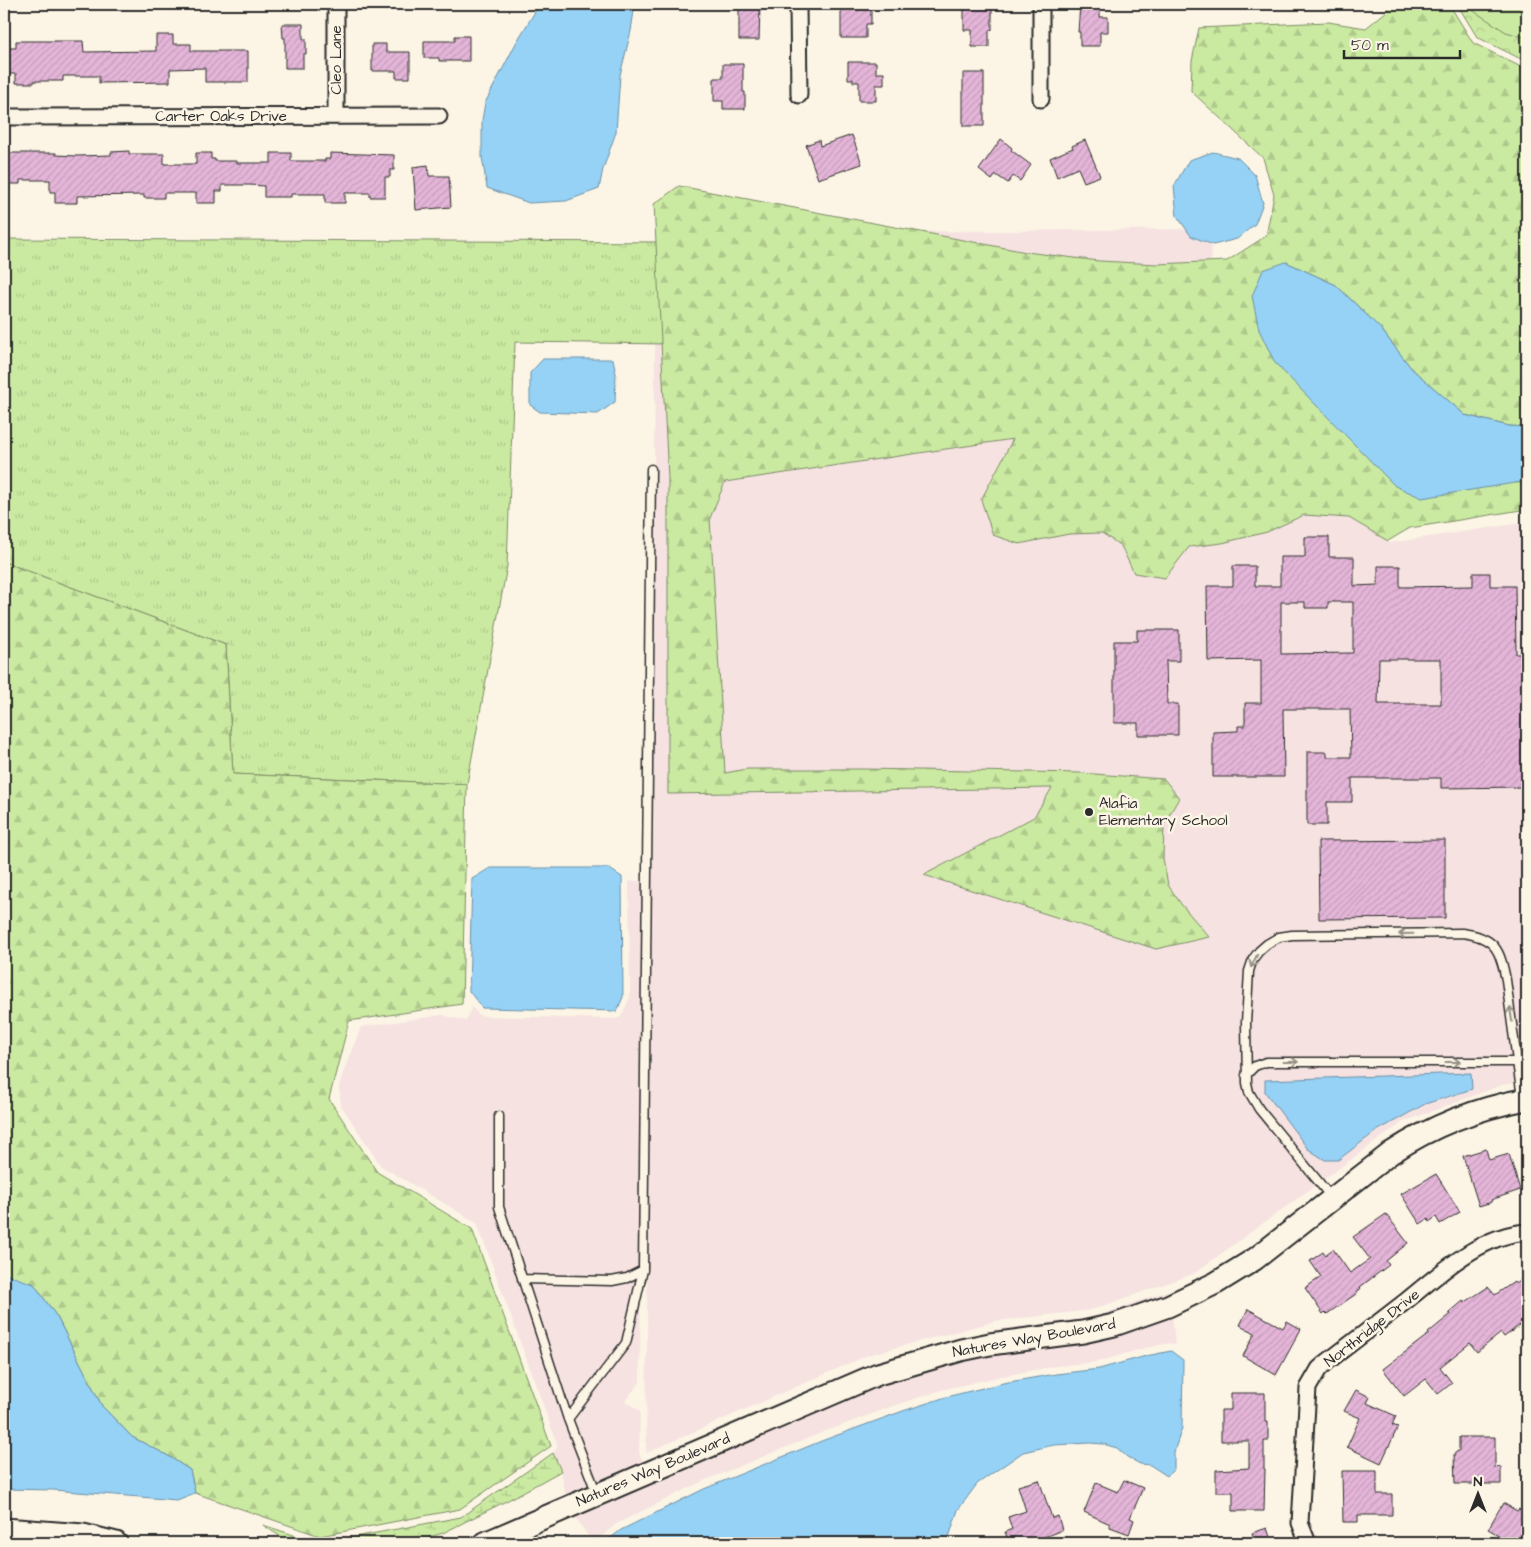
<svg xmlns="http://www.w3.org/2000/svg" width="1531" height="1547" font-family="'Architects Daughter',sans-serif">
  <defs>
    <pattern id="grass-tufts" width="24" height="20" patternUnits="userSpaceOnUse" patternTransform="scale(1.25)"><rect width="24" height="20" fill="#cbeaa1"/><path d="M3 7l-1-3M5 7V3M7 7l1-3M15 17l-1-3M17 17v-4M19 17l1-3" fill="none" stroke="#aec98b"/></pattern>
    <pattern id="forest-firs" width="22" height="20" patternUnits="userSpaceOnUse" patternTransform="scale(1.25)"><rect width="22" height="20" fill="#cbeaa1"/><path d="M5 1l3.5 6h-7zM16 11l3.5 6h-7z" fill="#aec98b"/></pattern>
    <pattern id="wetland-marsh" width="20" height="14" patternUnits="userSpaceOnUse" patternTransform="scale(1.25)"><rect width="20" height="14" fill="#cbeaa1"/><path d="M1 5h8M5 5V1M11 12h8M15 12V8" fill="none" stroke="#aec98b"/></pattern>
    <pattern id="park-crowns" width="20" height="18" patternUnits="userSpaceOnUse" patternTransform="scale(1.25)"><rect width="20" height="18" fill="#cbeaa1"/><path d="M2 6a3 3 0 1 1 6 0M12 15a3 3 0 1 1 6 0" fill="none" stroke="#aec98b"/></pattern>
    <pattern id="building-hatch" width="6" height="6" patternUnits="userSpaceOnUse" patternTransform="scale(1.25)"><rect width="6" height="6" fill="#e4b5d8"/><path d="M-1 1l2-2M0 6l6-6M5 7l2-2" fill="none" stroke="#c49cba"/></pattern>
  </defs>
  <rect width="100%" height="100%" fill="#fcf5e5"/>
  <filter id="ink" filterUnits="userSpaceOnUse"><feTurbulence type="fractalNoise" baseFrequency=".02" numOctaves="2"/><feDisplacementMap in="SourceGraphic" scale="10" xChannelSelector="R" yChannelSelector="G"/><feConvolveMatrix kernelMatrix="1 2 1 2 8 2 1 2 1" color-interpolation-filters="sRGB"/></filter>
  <g filter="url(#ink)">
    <path fill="#f5e2e1" d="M1211,229L1213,356L1390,543L1527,522V1081L1502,1085L1403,1122L1193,1274L1091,1310L996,1321L868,1355L646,1453L656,234Z
      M629,881H644L640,1382L625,1401L640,1411L639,1453L641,1458L644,1461L649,1460L870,1363L993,1330L1094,1317L1170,1290L1171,1296L1140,1307L1082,1323L989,1335L566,1498L561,1471L553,1453L557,1448V1443L477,1223L381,1166L341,1105L339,1087L344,1070L361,1027L442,1015L466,1021L472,1007L478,1014L482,1016L616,1019L621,1017L630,997Z
      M1172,1314L1175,1345L1170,1343L1145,1348L1097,1362L1056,1366L1002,1376L945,1389L901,1403L821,1433L701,1482L618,1523L593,1543L573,1514L880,1383L962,1359Z"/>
    <path fill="url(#grass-tufts)" stroke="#7b8a66" d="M4,239L669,242V344L515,342L507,566L467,784L233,774L226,645L4,562Z"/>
    <path fill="url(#forest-firs)" stroke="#7b8a66" d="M1389,4H1449L1473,43L1527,70V427L1509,426L1465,415L1412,369L1380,328L1336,285L1286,262L1527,479V509L1410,528L1388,541L1349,518L1304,515L1267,532L1222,543L1189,547L1165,578L1134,573L1121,546L1102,533L1069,534L1019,544L993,535L981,500L1013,439L725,482L710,518L725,773L747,769H863L1080,773L1164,779L1179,798L1164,824L1163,858L1168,885L1181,904L1209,937L1156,949L924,875L1034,817L1052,788L668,794V478L654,204L679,186L1026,252L1099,261L1157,264L1227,261L1266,236L1274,195L1263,158L1191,91L1192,61L1199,28L1328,22L1366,28L1387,11Z
      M4,562L226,645L233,774L467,784L462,1004L349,1021L329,1099L377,1172L472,1229L551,1446L460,1509L320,1536L195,1493L190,1470L165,1454L132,1437L102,1406L57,1317L34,1284L4,1275Z"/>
    <path fill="url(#wetland-marsh)" stroke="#7b8a66" d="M553,1453L561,1471L512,1498L443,1533L410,1543H323L461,1517Z
      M263,1525L318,1543H290Z"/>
    <path fill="url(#park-crowns)" stroke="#7b8a66" d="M1457,4H1527V62L1477,37Z"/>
    <path fill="#cbeaa1" stroke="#7b8a66" d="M1463,4H1527V38L1506,32Z"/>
    <path fill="#96d2f6" stroke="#6b8fa5" d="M552,4H635L631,31L620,75L616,132L603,169L599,189L566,201L529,203L487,188L482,157V120L485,103L516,43L536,10Z
      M1213,152L1238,158L1255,175L1263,203L1255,224L1237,239L1213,245L1191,236L1177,216L1174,186L1189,160Z
      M1286,262L1336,285L1380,328L1412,369L1465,415L1509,426L1527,427V481L1422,498L1395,486L1275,363L1259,330L1252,296L1263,270Z
      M543,359H613L616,373L615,402L598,414L540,412L530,405V373Z
      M490,868H608L622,877L623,997L617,1011L482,1008L469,991L472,879Z
      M1471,1073L1472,1089L1425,1104L1375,1132L1338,1160H1325L1308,1149L1265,1092V1080Z
      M5,1274L34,1284L57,1317L102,1406L132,1437L165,1454L190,1470L195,1493L177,1500L53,1490L4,1489V1275Z
      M1171,1351L1183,1360L1182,1428L1174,1452V1469L1167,1476L1150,1465L1140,1464L1127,1457L1117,1448L1103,1444L1090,1443L1054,1445L1023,1452L977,1484L958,1510L947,1543H604L621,1530L704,1489L824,1440L903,1411L946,1397L1003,1383L1056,1374L1099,1369L1146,1356Z"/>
    <path fill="url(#building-hatch)" stroke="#2b2b2b" fill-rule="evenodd" d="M739,4L760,5L759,40H739Z
      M841,4H871V24H866V38H841Z
      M964,4H992V30H989V47H972V30H964Z
      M1080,4H1100V17H1108V32H1100V46H1080V32H1078Z
      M282,24H303V39H306V54H303V68H285V38H283Z
      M156,35H173V44H191V51H248V82H205V68L170,69V82L99,83V76H63V81H34V83H16V74H4V48H16V41H83L84,52L156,51Z
      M455,36H469V61H439V58H424V41H455Z
      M372,44H386V52H410V78H396V71H372Z
      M848,62H876V73H884V85H876V101H859V82H853V79H848Z
      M723,64H743V92H745V109H723V101H714V78H723Z
      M963,73H984V126H963Z
      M852,135L862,164L818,179L806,145L819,140L820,146Z
      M1001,139L1012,148L1011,150L1031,165L1020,181L1013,176L1008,183L996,175L992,180L979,170Z
      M1085,140L1100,176L1084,182L1078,168L1057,177L1050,158L1073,148L1072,146Z
      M129,151V154H164V164H196V153H211V159H215V161H237V163H271V153H291V161H325V159H330V153L394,155V170H390V177H385V197H370V193H345V203H325V194H291V197H264V186L250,185H222V191H216V203H196V193H164V198H144V195L77,196V203H55V192H50V180H20V184H4L6,153H56V155L77,156L111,155V152Z
      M428,165L429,176H449L451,207L416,210L413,167Z
      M1305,537H1329V557H1354V586L1378,585V566H1400V587L1473,586V573H1490V586H1515L1516,654H1527V787L1441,788V778H1352V802H1327V825H1307V752H1327V757H1351L1350,709H1283L1284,777H1213V732L1238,731V726H1245V703H1261V660L1208,661L1207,586H1233V566H1255V586H1280V557H1305ZM1281,602H1305V608H1328V602H1353V653L1281,654ZM1379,659H1441V704H1378Z
      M1137,630H1179V661H1166L1167,704H1178V735H1138V723H1114V641H1137Z
      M1445,840V918L1319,919L1318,841Z
      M1486,1149L1489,1160L1509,1154L1520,1190L1491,1200L1492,1202L1479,1206L1463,1156Z
      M1436,1174L1460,1212L1440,1224L1436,1217L1429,1222L1428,1219L1420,1224L1401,1194Z
      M1386,1214L1408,1243L1386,1261L1389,1265L1360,1287L1361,1288L1356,1294L1327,1314L1325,1312L1323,1314L1305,1288L1321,1277L1310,1261L1323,1252L1325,1255L1333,1249L1350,1273L1370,1259L1353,1237Z
      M1527,1276V1320L1504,1337L1501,1333L1477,1352L1470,1343L1440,1367L1452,1383L1438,1394L1426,1379L1404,1396L1383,1369L1429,1334L1428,1333L1451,1314L1449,1313L1463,1301L1464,1303L1488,1287L1495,1295L1514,1282L1516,1284Z
      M1248,1309L1283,1328L1287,1321L1301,1329L1276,1375L1243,1356L1255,1333L1240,1325Z
      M1356,1390L1370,1397L1367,1403L1396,1416L1392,1425L1398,1427L1381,1463L1347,1447L1360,1418L1344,1411Z
      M1231,1393H1265V1422H1268V1441H1264V1469H1265L1264,1511H1233V1492H1216V1470L1249,1468V1441H1221V1410H1231Z
      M1459,1437H1495V1468L1501,1467V1484H1455L1454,1454L1459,1450Z
      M1342,1471H1377V1494H1392V1515H1358V1522H1343Z
      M1039,1480L1052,1518L1058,1516L1062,1530L1037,1540L1038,1543H1009L1005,1532L1012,1529L1008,1517L1026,1511L1018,1486Z
      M1124,1480L1143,1488L1130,1518L1134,1520L1129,1534L1110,1527V1524L1084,1512L1096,1483L1118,1492Z
      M1503,1503L1517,1511L1519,1509L1527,1513V1543H1512L1488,1529Z
      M1267,1528L1272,1543H1255L1252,1533Z"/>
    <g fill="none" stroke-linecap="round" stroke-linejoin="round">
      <g stroke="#2b2b2b" stroke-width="11">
        <path id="lane" d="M1246,1075L1255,1066L1266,1062H1517
          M499,1116V1207L568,1419L597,1494
          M1331,1197L1259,1109L1249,1092L1247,1083L1246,1023L1249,971L1253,959L1259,951L1267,944L1279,937L1292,935L1462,933C1495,937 1500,949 1506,980L1522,1098
          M522,1279L612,1281L627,1278L643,1270
          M568,1419L626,1343L643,1270L651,469"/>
      </g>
      <g stroke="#2b2b2b" stroke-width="19">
        <path id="street" d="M798,4L799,95
          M1041,4V99
          M336,116V4
          M4,117L439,116
          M1308,1543L1300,1523L1308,1388L1319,1369L1327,1362C1354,1341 1380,1321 1406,1301C1441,1273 1480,1235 1527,1232"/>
      </g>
      <g stroke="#2b2b2b" stroke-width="25">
        <path id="secondary" d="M4,1529L83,1535L116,1543
          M485,1543L878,1374L961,1350L990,1344L1083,1332L1114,1325L1168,1306L1216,1283L1255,1259L1391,1153C1433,1125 1478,1108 1527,1099"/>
      </g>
      <use href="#lane" stroke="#fcf5e5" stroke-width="8"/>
      <use href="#street" stroke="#fcf5e5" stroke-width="15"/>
      <use href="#secondary" stroke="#fcf5e5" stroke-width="21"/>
    </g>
    <defs><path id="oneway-shaft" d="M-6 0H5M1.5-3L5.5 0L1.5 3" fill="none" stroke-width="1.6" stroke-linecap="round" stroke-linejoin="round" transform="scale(1.25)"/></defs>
    <g stroke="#949088">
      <use href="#oneway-shaft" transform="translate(1406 934) rotate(179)"/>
      <use href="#oneway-shaft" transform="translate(1254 961) rotate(116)"/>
      <use href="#oneway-shaft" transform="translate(1511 1014) rotate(-98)"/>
      <use href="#oneway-shaft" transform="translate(1291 1062)"/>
      <use href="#oneway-shaft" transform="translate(1453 1062)"/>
    </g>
  </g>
  <circle fill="#2b2b2b" stroke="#fcf5e5" stroke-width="2" cx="1089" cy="812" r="5"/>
  <g text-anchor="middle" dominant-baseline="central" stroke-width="5" stroke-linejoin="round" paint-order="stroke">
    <g font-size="15" fill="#2b2b2b" stroke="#fcf5e5">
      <text transform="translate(336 60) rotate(-90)">Cleo Lane</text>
      <text x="221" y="116">Carter Oaks Drive</text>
      <text transform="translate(1372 1328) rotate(-38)">Northridge Drive</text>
      <text transform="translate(1034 1338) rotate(-10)">Natures Way Boulevard</text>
      <text transform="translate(653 1470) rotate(-23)">Natures Way Boulevard</text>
    </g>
    <g font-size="15" fill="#2b2b2b" stroke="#fcf5e5" text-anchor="start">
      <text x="1099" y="803">Alafia<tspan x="1099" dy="17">Elementary School</tspan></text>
    </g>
  </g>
  <rect width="1531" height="1547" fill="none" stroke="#fcf5e5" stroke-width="20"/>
  <rect x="10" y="10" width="1511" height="1527" fill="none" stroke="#2b2b2b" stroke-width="2" filter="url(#ink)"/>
  <g transform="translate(1478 1494)" stroke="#fcf5e5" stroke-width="4" paint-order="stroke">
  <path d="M0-4L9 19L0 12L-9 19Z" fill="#2b2b2b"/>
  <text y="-8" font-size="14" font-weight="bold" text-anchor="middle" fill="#2b2b2b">N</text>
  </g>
  <path d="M1344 50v8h116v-8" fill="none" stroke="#2b2b2b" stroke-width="2.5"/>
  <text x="1351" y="50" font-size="15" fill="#2b2b2b" stroke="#fcf5e5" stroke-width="4" paint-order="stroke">50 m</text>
</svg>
